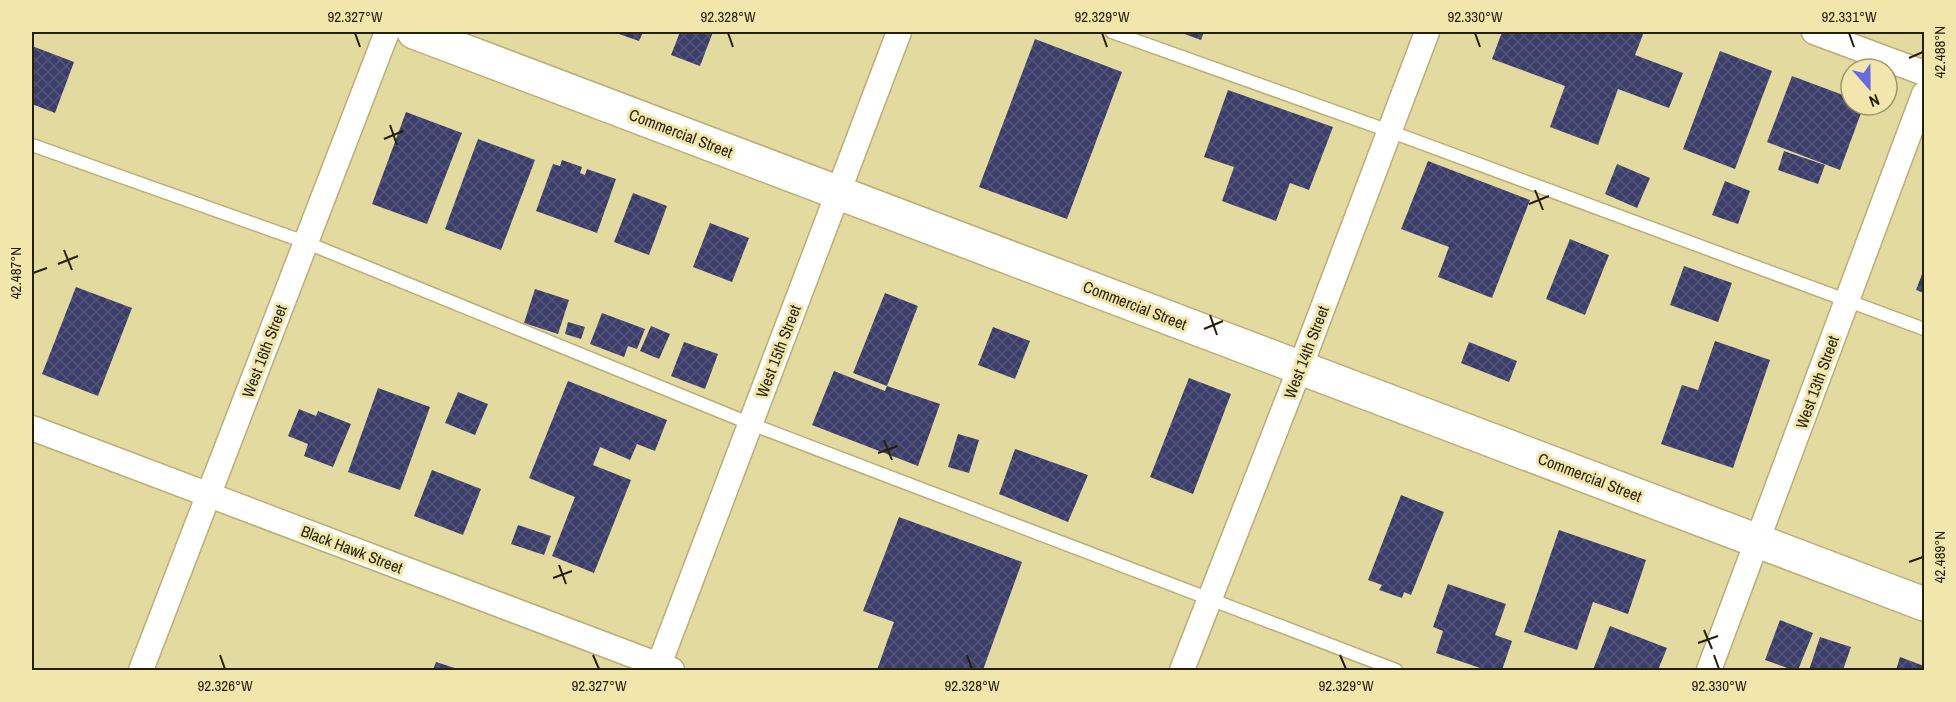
<svg xmlns="http://www.w3.org/2000/svg" width="1956" height="702" font-family="'Archivo Narrow',sans-serif">
  <defs>
    <pattern id="building-cross-hatch" width="8" height="8" patternUnits="userSpaceOnUse" patternTransform="scale(1.5)"><rect width="8" height="8" fill="#3b3d6a"/><path d="M0 0l8 8M0 8l8-8" fill="none" stroke="#555679"/></pattern>
  </defs>
  <rect width="100%" height="100%" fill="#e3daa0"/>
  <path fill="url(#building-cross-hatch)" d="M613,32H643L639,41Z
    M680,32H713L700,66L671,55Z
    M1179,32H1204L1201,40Z
    M1502,32H1644L1635,55L1683,73L1669,108L1618,89L1598,145L1550,127L1565,86L1492,59Z
    M1035,39L1122,72L1067,219L979,187Z
    M32,46L74,62L55,113L32,104Z
    M1720,51L1772,71L1735,169L1683,149Z
    M1792,76L1851,98V105H1864L1840,170L1767,142Z
    M1228,90L1333,127L1309,190L1290,183L1276,221L1222,201L1234,167L1204,157Z
    M406,112L462,133L427,224L372,204Z
    M478,139L535,160L501,250L445,229Z
    M1784,151L1825,165L1818,184L1778,170Z
    M562,160L582,167L580,173L585,175L587,169L616,179L597,233L536,211L553,164L560,166Z
    M1428,161L1530,200L1492,298L1438,277L1449,247L1401,229Z
    M1617,164L1650,178L1637,208L1605,194Z
    M1725,181L1750,191L1738,224L1712,215Z
    M633,193L667,206L649,255L614,242Z
    M710,223L749,238L732,282L693,267Z
    M1570,239L1609,255L1585,315L1546,299Z
    M1684,266L1732,283L1718,322L1670,305Z
    M1924,269V293L1916,290Z
    M76,287L132,308L98,396L42,374Z
    M535,289L569,300L558,334L524,323Z
    M885,293L918,306L887,386L853,373Z
    M602,313L645,329L637,349L628,346L624,357L590,344Z
    M568,322L585,327L581,339L565,334Z
    M651,326L670,334L659,359L640,351Z
    M993,327L1030,341L1015,379L978,365Z
    M1715,341L1770,360L1733,468L1661,444L1682,385L1698,390Z
    M684,342L718,354L705,389L671,376Z
    M1469,342L1517,361L1509,382L1461,363Z
    M834,371L885,391L887,386L940,404L918,466L812,425Z
    M1189,378L1231,394L1193,494L1150,477Z
    M568,381L667,420L655,451L637,444L630,460L600,447L593,465L631,480L594,573L552,556L575,497L529,478Z
    M378,388L430,407L400,490L348,472Z
    M458,392L488,404L475,435L445,423Z
    M299,409L316,416L318,411L351,424L333,467L304,456L308,444L288,436Z
    M958,434L979,440L969,473L948,467Z
    M1015,449L1088,475L1068,522L999,494Z
    M432,470L481,489L463,535L414,516Z
    M1401,495L1444,512L1411,595L1404,592L1402,598L1379,590L1382,585L1368,580Z
    M899,517L1022,562L983,670H877L894,622L863,611Z
    M518,525L551,536L544,555L511,544Z
    M1559,530L1646,560L1628,614L1593,602L1577,650L1524,632Z
    M1448,584L1506,604L1495,635L1512,641L1502,670H1486L1436,653L1443,631L1433,627Z
    M1780,620L1813,633L1798,670H1793L1765,660Z
    M1610,626L1667,648L1658,670H1593Z
    M1820,637L1851,647L1843,670H1809Z
    M1900,657L1924,666V670H1896Z
    M436,662L461,670H433Z"/>
  <g fill="none" stroke-linecap="round" stroke-linejoin="round">
    <g stroke="#b8ae76" stroke-width="15">
      <path id="lane" d="M1112,32L1389,131L1924,329
        M32,145L305,242L751,424L1396,670"/>
    </g>
    <g stroke="#b8ae76" stroke-width="27">
      <path id="street" d="M1814,32L1924,73
        M32,428L672,670
        M141,670L387,32
        M657,670L899,32
        M1182,670L1300,368L1427,32
        M1709,670L1924,94"/>
    </g>
    <g stroke="#b8ae76" stroke-width="36">
      <path id="secondary" d="M414,32L1924,604"/>
    </g>
    <use href="#lane" stroke="#fff" stroke-width="12"/>
    <use href="#street" stroke="#fff" stroke-width="24"/>
    <use href="#secondary" stroke="#fff" stroke-width="33"/>
  </g>
  <path fill="none" stroke="#231f08" stroke-width="2" d="M355,33L360,47M728,33L733,47M1102,33L1107,47M1475,33L1480,47M1849,33L1854,47M1909,58L1923,52M390,125L397,145M384,139L403,131M1535,190L1543,210M1529,204L1549,196M64,250L72,270M58,264L78,256M33,273L47,268M1210,315L1217,335M1204,329L1223,321M884,440L892,460M878,453L898,446M1909,562L1923,557M559,565L566,584M553,578L572,571M1704,630L1712,649M1698,643L1718,636M220,655L225,669M593,655L599,669M967,655L972,669M1340,655L1346,669M1714,655L1719,669"/>
  <g text-anchor="middle" dominant-baseline="central" stroke-width="6" stroke-linejoin="round" paint-order="stroke">
    <g font-size="16" fill="#231f08" stroke="#f1e7ad">
      <text transform="translate(681 133) rotate(21)">Commercial Street</text>
      <text transform="translate(1135 305) rotate(21)">Commercial Street</text>
      <text transform="translate(264 351) rotate(-69)">West 16th Street</text>
      <text transform="translate(778 351) rotate(-69)">West 15th Street</text>
      <text transform="translate(1306 352) rotate(-69)">West 14th Street</text>
      <text transform="translate(1817 382) rotate(-70)">West 13th Street</text>
      <text transform="translate(1590 477) rotate(21)">Commercial Street</text>
      <text transform="translate(352 549) rotate(21)">Black Hawk Street</text>
    </g>
  </g>
  <rect width="1956" height="702" fill="none" stroke="#f1e7ad" stroke-width="66"/>
  <g transform="translate(1869 87) rotate(159)"><circle r="28" fill="#f1e7ad" stroke="#9f976b" stroke-width="1.5"/>
  <path d="M0-4.5L10 22L0 15L-10 22Z" fill="#6968e1"/>
  <text y="-9" font-size="16" font-weight="bold" text-anchor="middle" fill="#231f08">N</text>
  </g>
  <rect x="33" y="33" width="1890" height="636" fill="none" stroke="#231f08" stroke-width="2"/>
  <g font-size="15" text-anchor="middle" fill="#231f08">
    <text x="355" y="22">92.327°W</text>
    <text x="728" y="22">92.328°W</text>
    <text x="1102" y="22">92.329°W</text>
    <text x="1475" y="22">92.330°W</text>
    <text x="1849" y="22">92.331°W</text>
    <text transform="translate(1940 52) rotate(-90)" y="5">42.488°N</text>
    <text transform="translate(16 273) rotate(-90)" y="5">42.487°N</text>
    <text transform="translate(1940 557) rotate(-90)" y="5">42.489°N</text>
    <text x="225" y="691">92.326°W</text>
    <text x="599" y="691">92.327°W</text>
    <text x="972" y="691">92.328°W</text>
    <text x="1346" y="691">92.329°W</text>
    <text x="1719" y="691">92.330°W</text>
  </g>
</svg>
